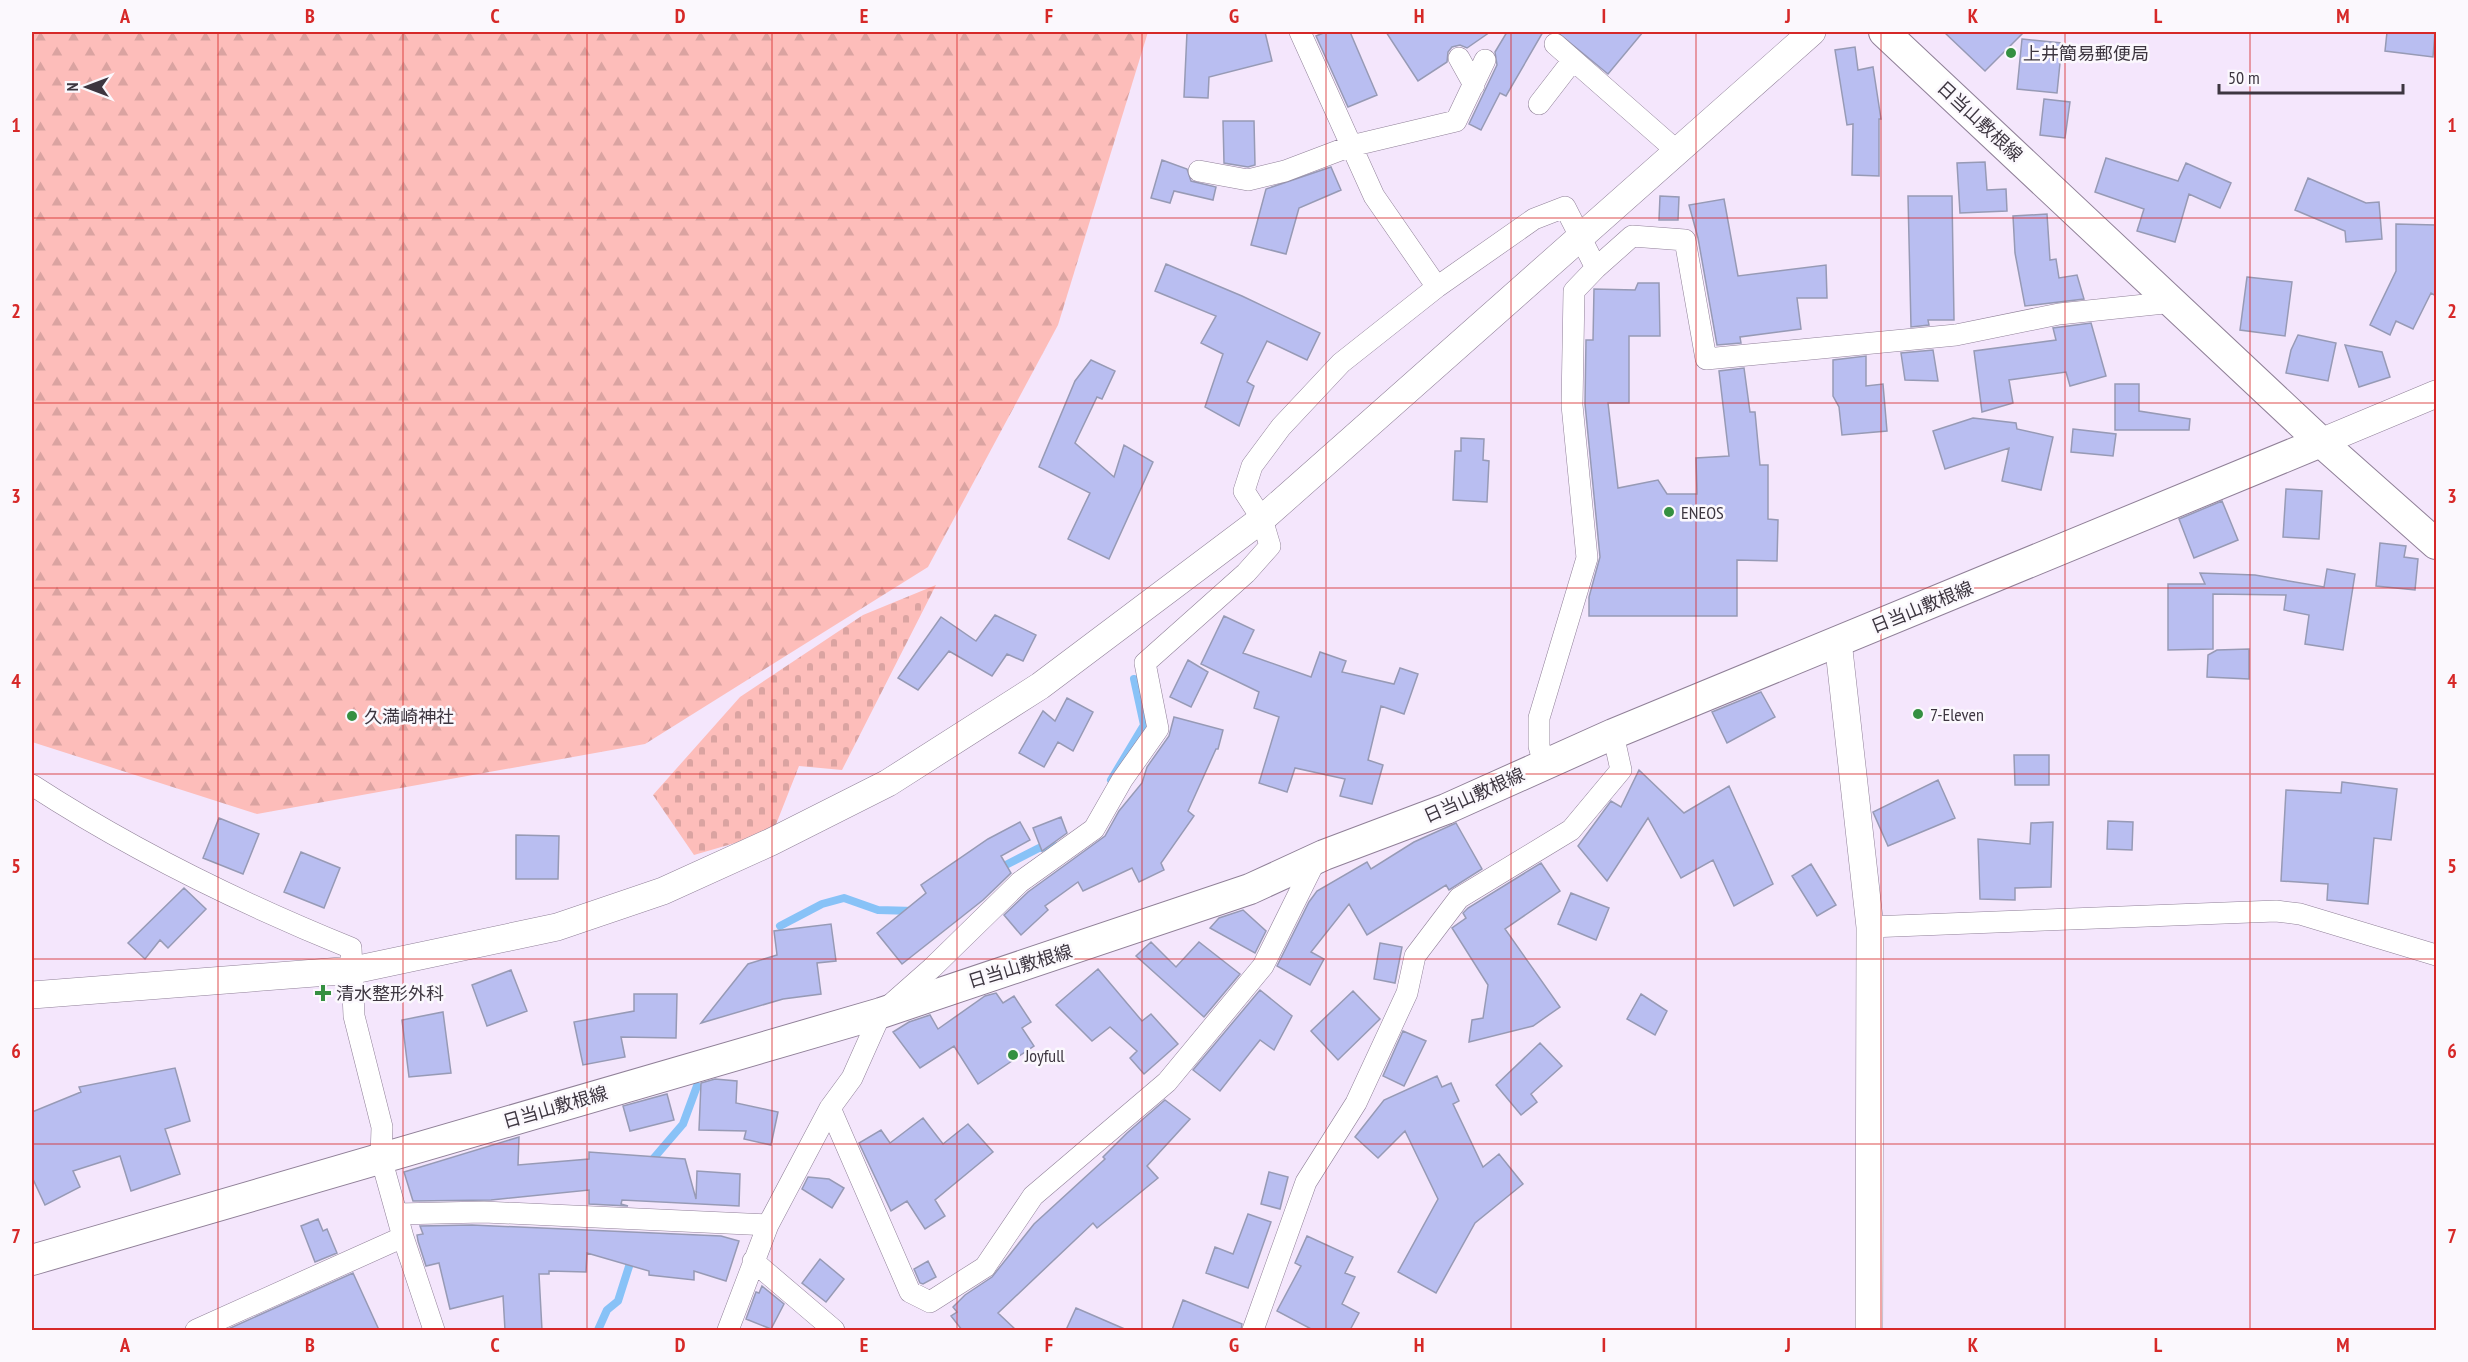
<svg xmlns="http://www.w3.org/2000/svg" width="2468" height="1362" font-family="'PT Sans Narrow','Noto Sans JP',sans-serif">
  <defs>
    <pattern id="forest-firs" width="22" height="20" patternUnits="userSpaceOnUse" patternTransform="scale(1.5)"><rect width="22" height="20" fill="#fdbdba"/><path d="M5 1l3.5 6h-7zM16 11l3.5 6h-7z" fill="#daa3a1"/></pattern>
    <pattern id="cemetery-stones" width="16" height="16" patternUnits="userSpaceOnUse" patternTransform="scale(1.5)"><rect width="16" height="16" fill="#fdbdba"/><path d="M2 7V4a2 2 0 0 1 4 0v3zM10 15v-3a2 2 0 0 1 4 0v3z" fill="#daa3a1"/></pattern>
  </defs>
  <rect width="100%" height="100%" fill="#f4e6fc"/>
  <path fill="url(#forest-firs)" d="M32,32H1148L1058,325L928,567L645,744L257,814L32,742Z"/>
  <path fill="url(#cemetery-stones)" d="M936,585L842,770L799,766L773,832L694,855L653,795L740,697L863,615Z"/>
  <g fill="none" stroke-linecap="round" stroke-linejoin="round">
    <path stroke="#88c2f7" stroke-width="8" d="M1111,780L1144,725L1134,679
      M998,869L1039,848L1059,846
      M780,926L822,904L844,898L878,910L914,911
      M651,1166L653,1159L683,1124L697,1086
      M598,1330L607,1310L618,1301L632,1257"/>
  </g>
  <path fill="#b9bef1" stroke="#979ab5" stroke-width="1.5" d="M1187,32H1265L1272,61L1209,77L1208,98L1184,97Z
    M1326,32H1350L1377,95L1348,107L1316,36Z
    M1386,32H1490L1467,48L1460,45L1452,47L1448,52L1447,62L1418,81Z
    M1507,32H1543L1506,96L1500,93L1481,130L1469,124L1497,65L1495,52Z
    M1557,32H1643L1608,74Z
    M1944,32H2024L1985,71Z
    M2387,32H2435L2433,57L2385,51Z
    M2022,39L2062,43L2057,93L2017,89Z
    M1855,47L1858,70L1873,67L1881,119H1879V176L1852,175L1853,124L1847,125L1835,50Z
    M2044,99L2070,102L2065,138L2040,135Z
    M1223,121H1254L1255,165L1248,167L1224,163Z
    M2106,158L2178,181L2186,163L2231,183L2220,208L2189,194L2175,242L2137,231L2144,209L2095,192Z
    M1162,160L1187,169L1191,181L1216,187L1213,200L1174,191L1170,203L1151,198Z
    M1985,162L1987,190L2006,189L2007,211L1960,213L1957,163Z
    M1331,167L1341,190L1299,208L1286,254L1251,245L1266,189Z
    M2308,178L2366,203L2379,202L2382,239L2346,242L2345,231L2295,210Z
    M1660,196L1679,197L1678,220H1659Z
    M1908,196H1952L1954,320H1928L1929,325L1911,327Z
    M1724,199L1738,276L1826,265L1827,298H1797L1801,329L1740,337L1741,343L1717,345L1698,238L1689,205Z
    M2047,214L2050,260L2056,259L2059,278L2077,275L2084,299L2025,306L2015,253L2013,216Z
    M2396,224L2436,225V296L2431,293L2413,329L2396,321L2390,335L2370,325L2396,271Z
    M1166,264L1242,296L1320,333L1307,360L1267,341L1247,382L1254,386L1239,426L1205,407L1223,354L1201,343L1216,316L1155,291Z
    M2247,277L2292,282L2285,336L2240,330Z
    M1638,283H1659L1660,336H1629V403H1608L1618,488L1658,480L1667,494H1697L1696,458L1729,456L1719,371L1744,368L1750,412H1755L1760,465H1768V519L1778,520L1777,561L1737,560V616H1589V597L1600,557L1585,404L1586,340H1593L1594,289L1635,290Z
    M2091,323L2106,376L2070,386L2066,372L2009,380L2013,403L1982,412L1974,351L2056,340L2053,328Z
    M2298,335L2336,343L2328,381L2286,373L2291,350Z
    M2345,345L2382,352L2390,377L2359,387Z
    M1933,350L1938,381L1905,380L1901,353Z
    M1866,356V386L1883,384L1887,431L1842,435L1839,407L1833,396V360Z
    M1091,360L1115,371L1102,399L1097,397L1075,443L1114,477L1124,445L1153,462L1109,559L1068,539L1090,493L1039,467L1075,381Z
    M2115,384H2139V411L2190,419L2189,430H2115Z
    M1973,418L2016,423L2017,429L2053,437L2041,490L2002,481L2009,448L1945,469L1933,431Z
    M2073,429L2116,434L2113,456L2071,452Z
    M1461,438L1484,439L1483,460L1489,461L1487,502L1453,500L1455,451H1461Z
    M2286,489L2322,491L2319,539L2283,537Z
    M2222,501L2238,540L2194,558L2179,519Z
    M2380,543L2406,546L2404,557L2418,559L2415,590L2376,586Z
    M2327,569L2355,574L2343,650L2305,644L2309,615L2284,610L2286,595L2213,594V649L2168,650V584H2205L2200,573L2255,575L2324,587Z
    M995,615L1036,635L1023,661L1007,654L992,676L949,651L918,690L898,678L941,617L976,641Z
    M1224,616L1254,630L1243,653L1311,677L1320,652L1346,661L1342,672L1394,684L1400,668L1418,674L1404,714L1381,706L1368,760L1383,765L1372,804L1340,796L1345,779L1295,768L1287,792L1259,783L1279,717L1254,708L1259,692L1201,664Z
    M2249,649V679L2207,677L2208,655L2217,650Z
    M1188,660L1208,672L1191,707L1170,697Z
    M1761,692L1775,717L1727,743L1712,712Z
    M1067,698L1093,712L1073,751L1058,742L1044,767L1019,753L1043,711L1055,721Z
    M1174,717L1223,730L1218,749H1216L1188,811L1194,816L1161,863L1164,870L1139,882L1132,868L1083,891L1078,882L1045,906L1048,910L1021,935L1004,915L1028,892L1105,836L1119,811L1142,783L1147,767L1169,736Z
    M2014,755H2049V785H2015Z
    M1639,770L1684,813L1729,786L1773,884L1734,906L1713,860L1681,878L1648,818L1607,881L1578,846L1611,801L1621,807Z
    M1938,780L1955,818L1888,846L1873,812Z
    M2342,782L2397,789L2391,840L2374,838L2368,904L2327,900L2328,884L2281,881L2286,790L2341,793Z
    M1061,817L1067,833L1042,851L1033,828Z
    M219,818L259,834L243,874L203,858Z
    M2108,821L2133,822L2132,850L2107,849Z
    M1020,822L1030,840L1001,856L1011,873L983,900L902,964L877,933L926,893L921,885L988,839Z
    M2053,822L2051,887L2015,888V900L1980,899L1978,839L2030,844L2031,823Z
    M1456,823L1482,869L1449,890L1446,885L1367,935L1349,904L1311,952L1324,959L1310,985L1277,966L1309,902L1317,891L1367,862L1371,869L1414,842Z
    M516,835L559,836L558,879H516Z
    M301,852L340,868L324,908L284,892Z
    M1541,863L1560,891L1505,929L1560,1007L1533,1026L1469,1042L1472,1020L1483,1018L1488,985L1452,928L1466,918L1463,913L1468,908Z
    M1811,864L1836,905L1817,916L1792,876Z
    M184,888L206,909L168,948L160,940L145,959L128,943Z
    M1571,893L1609,908L1596,940L1558,924Z
    M1243,910L1266,931L1255,953L1210,928L1219,918Z
    M831,924L836,961L817,963L821,994L783,999L701,1023L748,964L777,955L774,931Z
    M1151,942L1176,967L1199,942L1240,974L1204,1017L1136,956Z
    M1380,943L1402,947L1395,983L1374,979Z
    M1098,969L1142,1021L1151,1014L1178,1044L1144,1074L1130,1058L1137,1051L1110,1027L1092,1041L1056,1005Z
    M511,970L527,1011L487,1026L472,985Z
    M1260,990L1292,1016L1274,1050L1260,1040L1220,1091L1193,1070Z
    M1353,991L1380,1019L1338,1060L1311,1031Z
    M996,993L1003,1003L1014,996L1031,1022L1022,1028L1034,1046L978,1084L954,1046L920,1068L893,1032L909,1022L930,1015L938,1029L985,996Z
    M634,994H677L676,1038L621,1037L625,1057L583,1065L574,1022L634,1011Z
    M1641,994L1667,1011L1655,1035L1627,1019Z
    M443,1012L451,1073L409,1077L402,1020Z
    M1403,1031L1426,1041L1404,1086L1383,1076Z
    M1540,1043L1562,1066L1531,1094L1537,1102L1521,1115L1496,1085Z
    M175,1068L190,1121L165,1129L180,1174L131,1191L120,1156L73,1171L80,1187L45,1205L32,1177V1112L81,1092L79,1087Z
    M1437,1076L1442,1087L1451,1083L1459,1101L1453,1104L1483,1167L1499,1154L1523,1184L1475,1223L1436,1293L1398,1272L1438,1199L1405,1131L1378,1158L1355,1137L1384,1100Z
    M715,1079L737,1081L736,1103L778,1112L771,1145L744,1139L746,1131L699,1130L701,1083Z
    M667,1094L674,1120L630,1131L623,1106Z
    M1165,1100L1190,1119L1147,1166L1158,1178L1097,1228L1093,1223L998,1313L1016,1330H962L951,1316L957,1312L953,1307L965,1295L992,1277L1034,1224L1105,1159L1103,1157L1127,1133Z
    M923,1118L943,1144L968,1124L993,1152L935,1200L945,1216L925,1229L907,1201L891,1211L859,1143L881,1130L890,1143Z
    M519,1137L518,1165L589,1159V1152L685,1159L696,1199L697,1171L740,1174L739,1206L622,1200L621,1204L628,1206L589,1204V1190L491,1200L413,1201L404,1172Z
    M1269,1172L1288,1177L1280,1209L1261,1204Z
    M808,1177L829,1179L844,1188L832,1208L802,1189Z
    M1248,1214L1271,1222L1248,1288L1206,1273L1215,1247L1233,1254Z
    M318,1219L323,1231L327,1229L337,1253L315,1262L301,1226Z
    M472,1225L721,1236L739,1241L726,1281L694,1271V1280L649,1275V1271L587,1253L586,1272L549,1271V1274H539L542,1330H505L503,1296L450,1309L439,1263L426,1266L418,1241L417,1235L423,1234L420,1226Z
    M1307,1236L1353,1257L1345,1273L1355,1277L1342,1304L1359,1313L1350,1330H1313L1277,1311L1301,1266L1295,1263Z
    M820,1259L844,1279L826,1302L802,1283Z
    M928,1261L936,1277L923,1284L920,1283L914,1269Z
    M353,1273L379,1330H226Z
    M762,1286L784,1304L771,1329L746,1319L756,1292L759,1293Z
    M1183,1300L1242,1324L1241,1330H1172Z
    M1076,1308L1127,1330H1066Z"/>
  <g fill="none" stroke-linecap="round" stroke-linejoin="round">
    <g stroke="#908098" stroke-width="22">
      <path id="minor" d="M1555,44L1678,152
        M1459,58L1474,85
        M1539,104L1573,60
        M1199,171L1248,180L1285,171L1351,146L1456,121L1485,60
        M1437,287L1534,219L1565,207L1596,268L1632,236L1685,240L1706,359L1956,335L2059,314L2174,302
        M1544,764L1539,746V718L1587,558L1572,405L1574,291L1596,268
        M32,785C132,850 240,903 351,948L354,1016L382,1127L381,1158L403,1237L434,1330
        M1870,927L2276,911L2300,914L2436,955
        M830,1108L910,1292L930,1302L985,1267L1033,1196L1167,1082L1263,966L1315,861
        M397,1214L484,1212L768,1225
        M753,1261L834,1330
        M196,1330L403,1237
        M728,1330L768,1225L830,1108L852,1078L881,1013L932,968L1020,882L1094,829L1122,780L1158,729L1145,663L1246,573L1270,546L1262,519L1244,491L1252,466L1281,427L1341,363L1437,287L1374,196L1300,32
        M1253,1330L1306,1182L1356,1103L1407,993L1415,956L1459,898L1571,830L1621,770L1613,734"/>
    </g>
    <g stroke="#908098" stroke-width="28">
      <path id="tertiary" d="M2321,442L2436,394
        M1838,641L1870,927L1869,1330
        M32,995L354,970L557,927L663,891L771,842L888,783L1040,686L1262,519L1812,32"/>
    </g>
    <g stroke="#908098" stroke-width="32">
      <path id="secondary" d="M1884,32L2321,442L2436,544
        M32,1260L881,1013L1250,889L1324,855L1446,809L1613,734L2321,442"/>
    </g>
    <use href="#minor" stroke="#fff" stroke-width="21"/>
    <use href="#tertiary" stroke="#fff" stroke-width="27"/>
    <use href="#secondary" stroke="#fff" stroke-width="30"/>
  </g>
  <path fill="none" stroke="#d62828" stroke-width="1.5" stroke-opacity="0.55" d="M218,32V1330M403,32V1330M587,32V1330M772,32V1330M957,32V1330M1142,32V1330M1326,32V1330M1511,32V1330M1696,32V1330M1881,32V1330M2065,32V1330M2250,32V1330M32,218H2436M32,403H2436M32,588H2436M32,774H2436M32,959H2436M32,1144H2436"/>
  <g fill="#359041" stroke="#fbf8fd" stroke-width="2">
    <circle cx="2011" cy="53" r="6"/>
    <circle cx="1669" cy="512" r="6"/>
    <circle cx="1918" cy="714" r="6"/>
    <circle cx="352" cy="716" r="6"/>
    <path d="M320 984h6v6h6v6h-6v6h-6v-6h-6v-6h6z"/>
    <circle cx="1013" cy="1055" r="6"/>
  </g>
  <g text-anchor="middle" dominant-baseline="central" stroke-width="5" stroke-linejoin="round" paint-order="stroke">
    <g font-size="18" fill="#3d3640" stroke="#fbf8fd" text-anchor="start">
      <text x="2023" y="53">上井簡易郵便局</text>
      <text x="1681" y="512">ENEOS</text>
      <text x="1930" y="714">7-Eleven</text>
      <text x="364" y="716">久満崎神社</text>
      <text x="336" y="993">清水整形外科</text>
      <text x="1025" y="1055">Joyfull</text>
    </g>
    <g font-size="18" fill="#3d3640" stroke="#fbf8fd">
      <text transform="translate(1980 121) rotate(43)">日当山敷根線</text>
      <text transform="translate(1922 607) rotate(-22)">日当山敷根線</text>
      <text transform="translate(1474 795) rotate(-24)">日当山敷根線</text>
      <text transform="translate(1020 966) rotate(-17)">日当山敷根線</text>
      <text transform="translate(555 1107) rotate(-16)">日当山敷根線</text>
    </g>
  </g>
  <rect width="2468" height="1362" fill="none" stroke="#fbf8fd" stroke-width="66"/>
  <g transform="translate(87 87) rotate(270)" stroke="#fbf8fd" stroke-width="4.5" paint-order="stroke">
  <path d="M0-4.5L10 22L0 15L-10 22Z" fill="#3d3640"/>
  <text y="-9" font-size="16" font-weight="bold" text-anchor="middle" fill="#3d3640">N</text>
  </g>
  <path d="M2219 84v9h184v-9" fill="none" stroke="#3d3640" stroke-width="3"/>
  <text x="2228" y="84" font-size="18" fill="#3d3640" stroke="#fbf8fd" stroke-width="4.5" paint-order="stroke">50 m</text>
  <rect x="33" y="33" width="2402" height="1296" fill="none" stroke="#d62828" stroke-width="2"/>
  <g font-size="20" text-anchor="middle" font-weight="bold" fill="#d62828">
    <text x="125" y="23">A</text>
    <text x="310" y="23">B</text>
    <text x="495" y="23">C</text>
    <text x="680" y="23">D</text>
    <text x="864" y="23">E</text>
    <text x="1049" y="23">F</text>
    <text x="1234" y="23">G</text>
    <text x="1419" y="23">H</text>
    <text x="1604" y="23">I</text>
    <text x="1788" y="23">J</text>
    <text x="1973" y="23">K</text>
    <text x="2158" y="23">L</text>
    <text x="2343" y="23">M</text>
    <text x="16" y="132">1</text>
    <text x="2452" y="132">1</text>
    <text x="16" y="318">2</text>
    <text x="2452" y="318">2</text>
    <text x="16" y="503">3</text>
    <text x="2452" y="503">3</text>
    <text x="16" y="688">4</text>
    <text x="2452" y="688">4</text>
    <text x="16" y="873">5</text>
    <text x="2452" y="873">5</text>
    <text x="16" y="1058">6</text>
    <text x="2452" y="1058">6</text>
    <text x="16" y="1243">7</text>
    <text x="2452" y="1243">7</text>
    <text x="125" y="1352">A</text>
    <text x="310" y="1352">B</text>
    <text x="495" y="1352">C</text>
    <text x="680" y="1352">D</text>
    <text x="864" y="1352">E</text>
    <text x="1049" y="1352">F</text>
    <text x="1234" y="1352">G</text>
    <text x="1419" y="1352">H</text>
    <text x="1604" y="1352">I</text>
    <text x="1788" y="1352">J</text>
    <text x="1973" y="1352">K</text>
    <text x="2158" y="1352">L</text>
    <text x="2343" y="1352">M</text>
  </g>
</svg>
